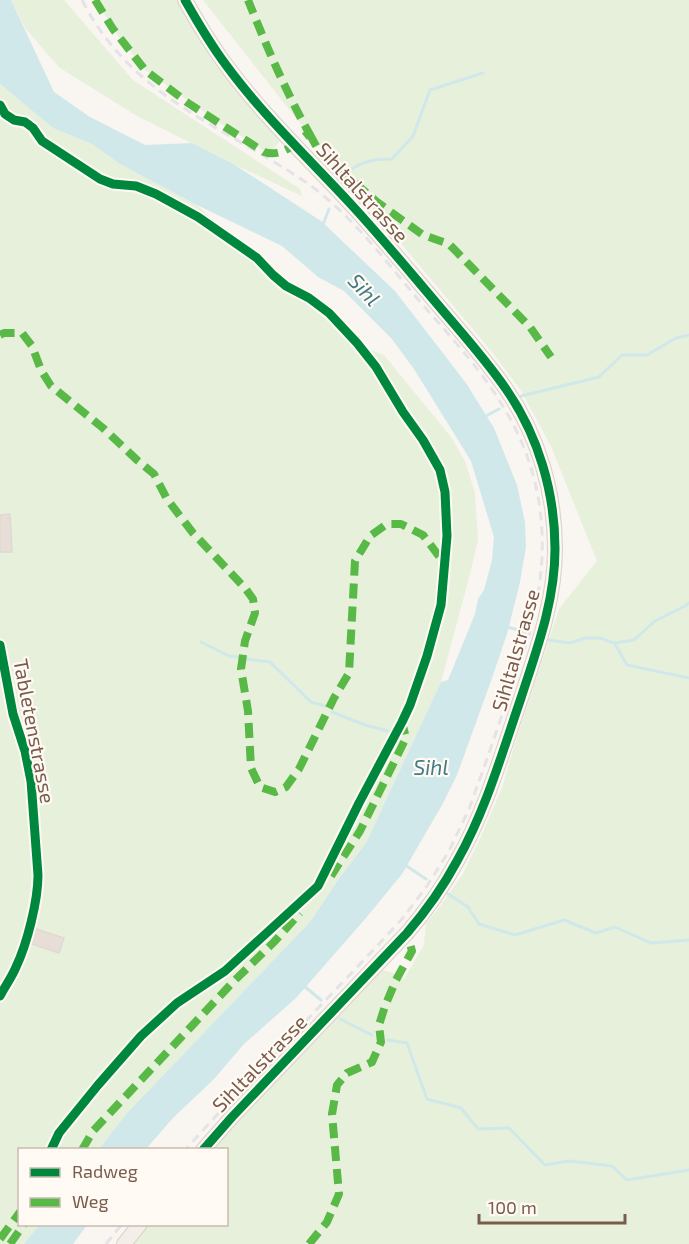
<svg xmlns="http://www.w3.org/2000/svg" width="689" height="1244" font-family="'Exo 2',sans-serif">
  <rect width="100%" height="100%" fill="#f9f5f0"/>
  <path fill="#e7f0db" d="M11,0H64L133,80L300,189L302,196L235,165L137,116L60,68L25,28Z
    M96,0H178L211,59L281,140L269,154L214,119L145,70L113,29Z
    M203,0H689V1244H129L144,1225L226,1224V1150L212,1149L382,970L393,973L404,979L424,945L426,923L438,909L463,874L483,832L502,788L515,743L559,609L597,561L551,446L520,389L492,352L295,117Z
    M0,84L53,128L92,144L120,164L197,205L281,283L311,303L333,321L357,345L384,355L451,437L465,461L475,493L478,540L470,574L441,682L366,843L340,877L310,922L127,1113L99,1149L20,1150V1224L40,1225L24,1244H0V552L12,551L10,514L0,515Z"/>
  <path fill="#d0e8ea" d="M0,0H11L54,92L90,117L145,145L192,143L235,165L321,221L395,291L466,383L494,428L517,485L525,522L526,547L520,582L507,634L491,681L457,775L442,805L402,874L366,918L296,998L244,1044L214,1079L173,1118L146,1149H99L127,1113L310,922L340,877L366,843L441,682L448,680L475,614L478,599L484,590L492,560L494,537L471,461L414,369L391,338L344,291L318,277L282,246L197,205L120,164L92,144L53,128L0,84Z
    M40,1224H87V1225L73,1244H24Z"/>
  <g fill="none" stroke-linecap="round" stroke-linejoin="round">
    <path stroke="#d0e8ea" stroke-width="3" d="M349,171C362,161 376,159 392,159L413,136L430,90L483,73
      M322,227L329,209
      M521,396L599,377L622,355H647L676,338L689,335
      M484,417L499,409
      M507,627L526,632
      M549,640L570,643L586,638H600L614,643L634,640L655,621L685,606L689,603
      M201,642L229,656L238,657
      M615,644L627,665L689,678
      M247,659L270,662L311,702L325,706
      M332,712L365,725L388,731
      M405,865L426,879
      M448,894L468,907L479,924L515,935L564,920L596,933L615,927L651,943L689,940
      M304,986L321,1000
      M340,1019L372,1035
      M388,1040L407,1043L427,1099L461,1108L478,1129L509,1128L545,1165L569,1161L612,1166L627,1180L689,1170"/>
  </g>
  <path fill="#e6ded7" stroke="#e2d8d2" stroke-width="1.5" d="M10,514L12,552H0V515Z
    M36,929L64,938L59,953L32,944Z"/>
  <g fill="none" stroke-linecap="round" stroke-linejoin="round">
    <g stroke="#d7d1cb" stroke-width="12">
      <path id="minor" d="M0,645L13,714L25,751L31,781L38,875C38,901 27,944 16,967C12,977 5,986 0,996"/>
    </g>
    <g stroke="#dad1cc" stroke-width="16">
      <path id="primary" d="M185,0C198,23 211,45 226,65C262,114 306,156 347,200C377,232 405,266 433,299C458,329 484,357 506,389C538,435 555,492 555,549C555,601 537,649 521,698C502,753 486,810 457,861C443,887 426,911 407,933L232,1117L203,1150
        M124,1244L140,1224"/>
    </g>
    <use href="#minor" stroke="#fefefd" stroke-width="9"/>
    <use href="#primary" stroke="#f3eee8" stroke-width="14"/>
    <path stroke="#e6e3e7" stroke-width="3" stroke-dasharray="9 6" stroke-linecap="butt" d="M82,0C134,101 225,125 311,186C352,216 384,259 417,298C445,331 476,363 499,400C547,474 552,552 529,635L487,759L469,809L449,851L427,886L402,919L379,944L226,1105L185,1150
      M106,1244L122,1224"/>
    <path stroke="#58b947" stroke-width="8" stroke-dasharray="15 8" stroke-linecap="butt" d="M95,0L113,29L145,70L188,103L264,152C282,158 296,143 309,133C285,90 266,45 248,0
      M309,133L320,153L377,202L423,235L449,244L530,327L551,357
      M0,335L4,333H22L32,346L41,370L51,386L103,428L137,460L154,474L167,499L193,533L245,588L253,599L255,613L245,641L241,669L248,711L251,768L260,787L275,792L286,787L299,769L334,698L349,673L355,561L370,536L387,524H401L423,535L444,563
      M331,876L360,831L406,738L402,722
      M82,1150L93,1131L233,982L274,942L300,913
      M0,1239L20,1212
      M10,1244L24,1224
      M309,1244L327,1222L339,1194L332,1114L337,1085L347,1073L372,1062L381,1042L379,1025L385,1006L396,980L412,951L407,933"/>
    <g stroke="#fffaf3" stroke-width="13">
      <path id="cycleway" d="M185,0C198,23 211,45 226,65C262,114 306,156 347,200C377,232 405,266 433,299C458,329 484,357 506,389C538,435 555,492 555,549C555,601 537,649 521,698C502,753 486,810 457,861C443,887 426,911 407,933L232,1117L203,1150
        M0,105L5,114L14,120L25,122L33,128L42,141L100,179L113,184L136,186L156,194L198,217L257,258L273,275L286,286L309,298L329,313L357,343L376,367L403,412L423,440L440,470L445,492L447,536L441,605L427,656L410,705L402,722L359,803L318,886L225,971L177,1003L141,1036L98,1085L59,1133L51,1150
        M0,645L13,714L25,751L31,781L38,875C38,901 27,944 16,967C12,977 5,986 0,996"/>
    </g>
    <use href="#cycleway" stroke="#00873e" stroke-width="9"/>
  </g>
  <g text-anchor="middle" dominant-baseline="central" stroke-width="4.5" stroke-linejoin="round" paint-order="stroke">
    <g font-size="20" fill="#7a5c4d" stroke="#fffaf3">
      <text transform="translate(363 192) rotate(48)">Sihltalstrasse</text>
      <text transform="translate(515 650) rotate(-74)">Sihltalstrasse</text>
      <text transform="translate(35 731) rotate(79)">Tabletenstrasse</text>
      <text transform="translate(259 1063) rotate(-46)">Sihltalstrasse</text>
    </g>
    <g font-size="21" font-style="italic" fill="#437c86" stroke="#fffaf3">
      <text transform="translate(365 289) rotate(47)">Sihl</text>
      <text x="431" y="766">Sihl</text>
    </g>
  </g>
  <rect x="18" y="1148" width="210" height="78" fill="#fffaf3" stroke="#cabbb1" stroke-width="1.5"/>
  <rect x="30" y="1168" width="30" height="9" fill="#00873e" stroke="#cabbb1" stroke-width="1.5"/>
  <text x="72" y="1178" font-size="18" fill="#7a5c4d">Radweg</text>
  <rect x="30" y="1198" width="30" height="9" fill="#58b947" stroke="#cabbb1" stroke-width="1.5"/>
  <text x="72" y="1208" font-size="18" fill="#7a5c4d">Weg</text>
  <path d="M479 1214v9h146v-9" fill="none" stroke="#7a5c4d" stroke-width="3"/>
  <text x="488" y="1214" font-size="18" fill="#7a5c4d" stroke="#fffaf3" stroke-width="4.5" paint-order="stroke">100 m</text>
</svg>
